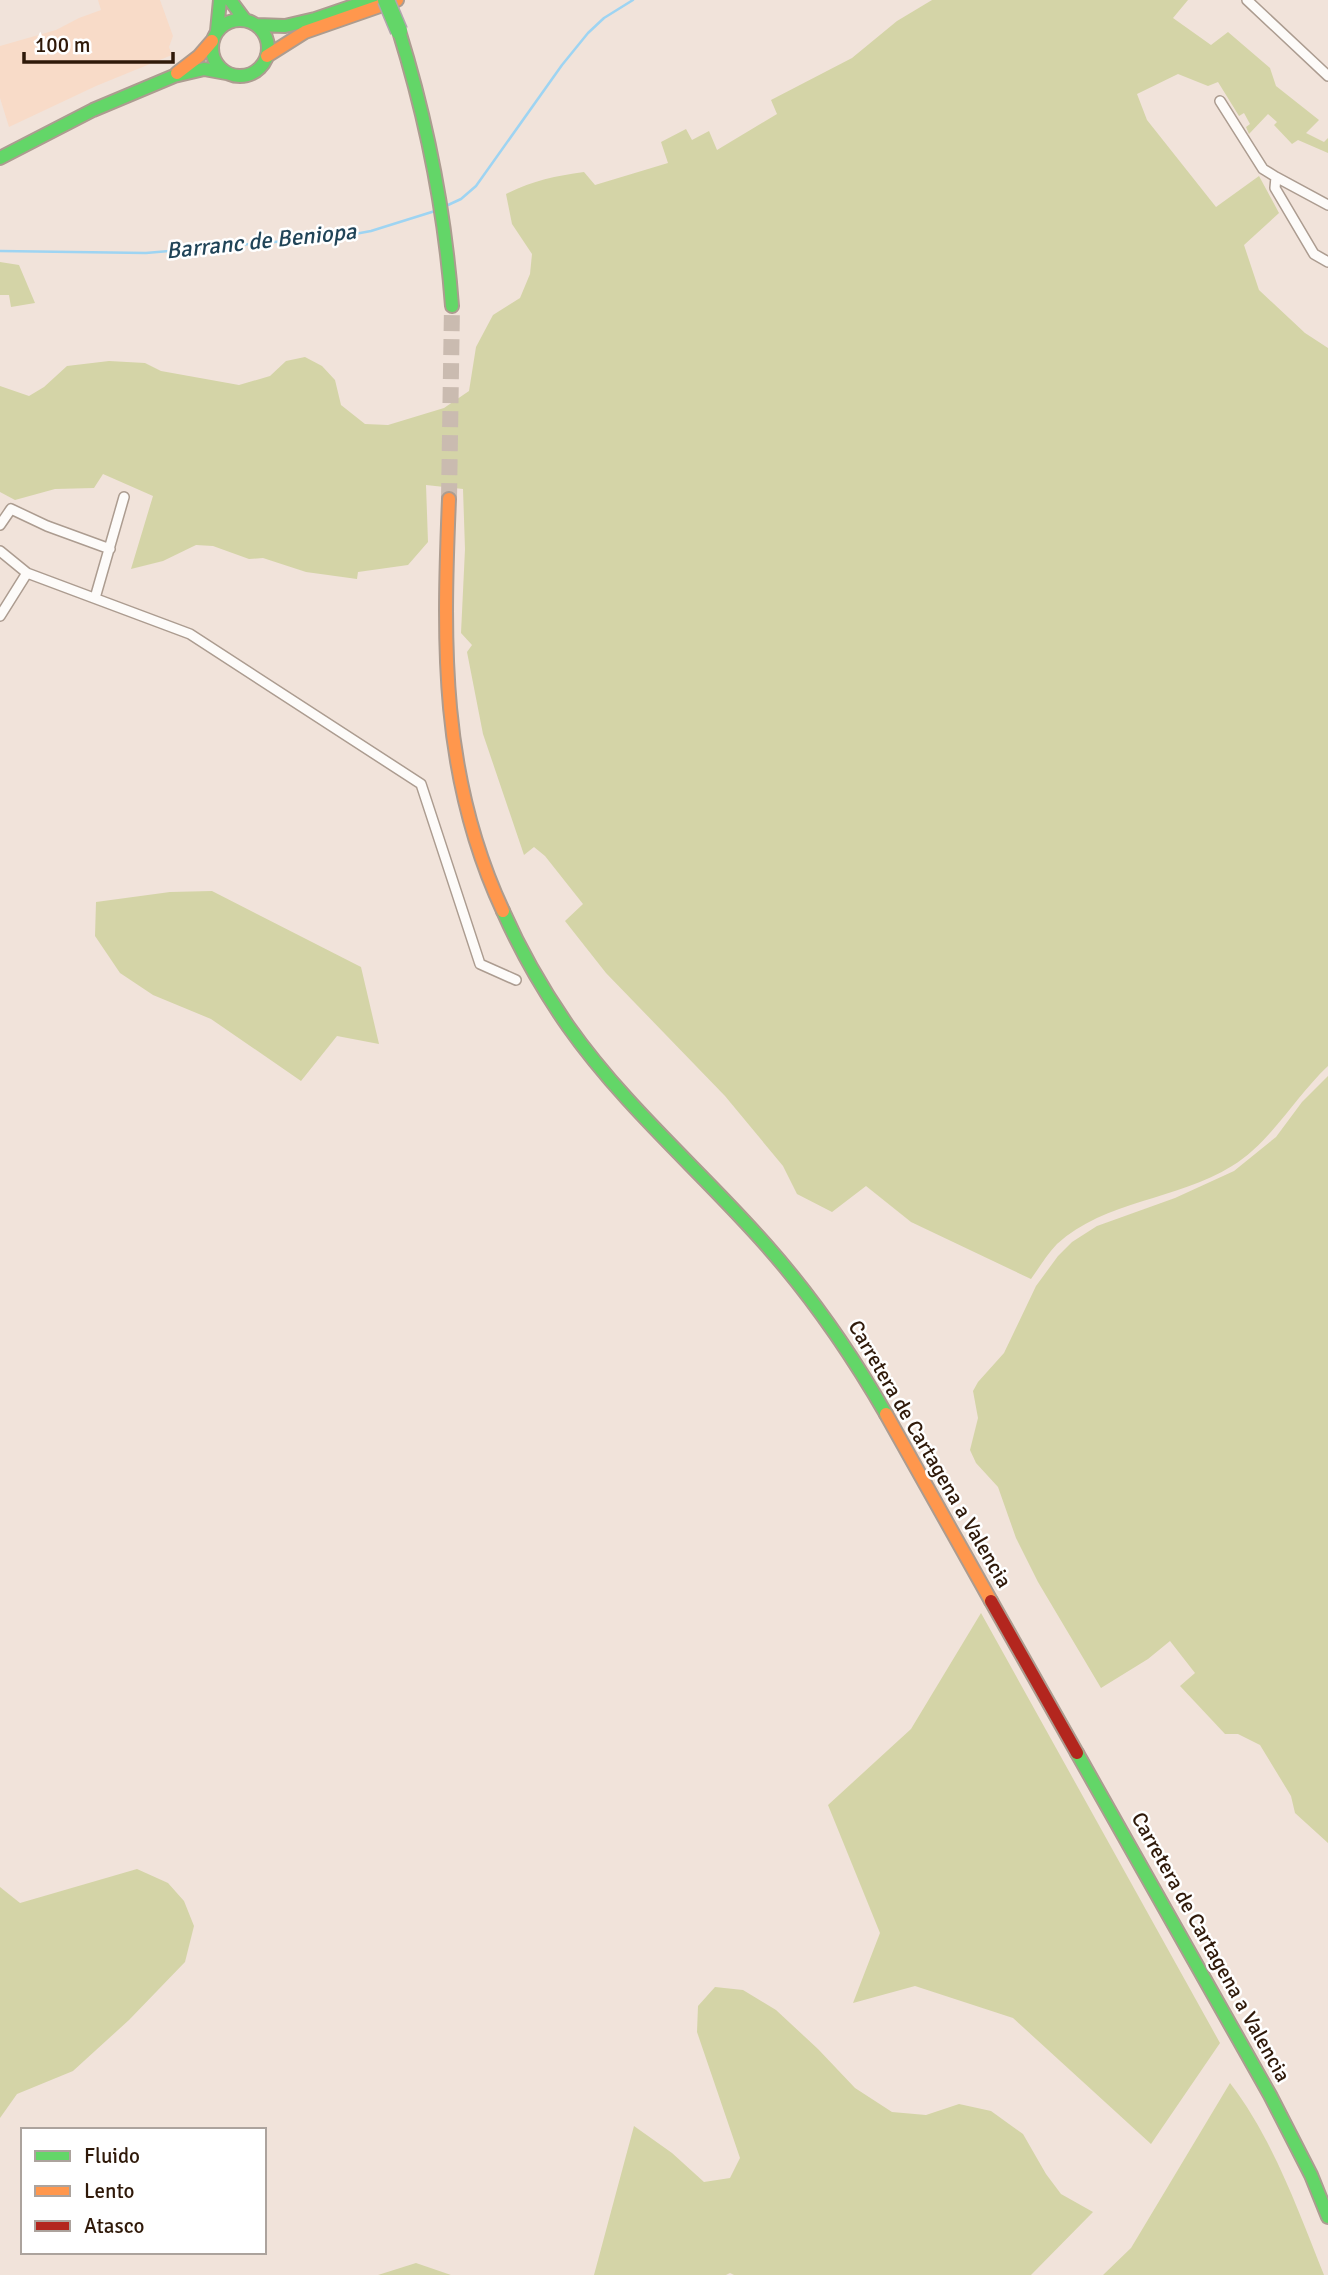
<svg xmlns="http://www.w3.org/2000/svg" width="1328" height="2275" font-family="Signika,sans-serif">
  <rect width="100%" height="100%" fill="#f1e3da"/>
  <path fill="#f8dbc8" d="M98,0H160L173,36L169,47L172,55L96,86L9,127L0,98V46L56,30L79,18L101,10Z"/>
  <path fill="#d4d4a7" d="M932,0H1188L1173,18L1211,45L1228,32L1270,68L1276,86L1319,120L1306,133L1324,142L1328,138V153L1298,140L1292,144L1274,125L1277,122L1268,114L1249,134L1246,127L1250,124L1244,113L1239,116L1218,82L1208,86L1178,74L1137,94L1147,120L1216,207L1259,176L1279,213L1244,245L1259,290L1305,333L1328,348V1066C1295,1097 1271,1142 1232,1166C1178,1200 1105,1200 1057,1244C1047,1254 1039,1268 1031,1279L911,1222L866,1186L832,1212L797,1194L783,1166L725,1096L606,973L565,921L583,904L545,856L534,847L524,855L483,734L467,652L472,645L461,633L465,549L463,489L426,485L428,542L408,565L358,572L357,579L306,572L263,558L249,559L213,546L196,545L163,561L131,569L153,496L103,474L94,488L55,489L15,500L0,492V386L29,396L44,387L67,366L109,361L145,363L161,371L239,385L270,376L286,361L305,357L322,366L335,380L341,405L365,424L388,425L444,408L469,391L476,347L493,315L520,298L530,274L532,254L512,224L506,194C532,181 555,176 584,172L595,185L668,163L661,142L686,129L692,140L709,131L717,150L777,114L771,100L852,58L897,21Z
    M0,262L19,265L35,303L11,307L9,295H0Z
    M212,891L361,967L379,1044L337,1036L301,1081L211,1019L153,995L120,973L95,936L96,902L170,892Z
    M1328,1076V1843L1295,1813L1291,1796L1260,1745L1238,1734H1225L1180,1686L1195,1673L1170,1641L1148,1659L1101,1688L1038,1582L1016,1538L998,1487L976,1463L970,1450L978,1418L973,1391L978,1382L1004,1353L1036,1286L1058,1256L1072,1242L1097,1226L1175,1198L1234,1171L1276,1137L1302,1102Z
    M981,1613L1220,2043L1151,2144L1013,2018L915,1986L853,2003L880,1933L828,1805L911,1729Z
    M137,1869L168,1883L184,1901L194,1926L185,1962L129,2020L73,2071L17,2094L0,2118V1887L20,1903Z
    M715,1987L743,1990L776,2010L818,2049L855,2088L892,2112L926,2115L959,2104L991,2111L1023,2134L1046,2174L1061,2194L1093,2212L1031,2275H734L730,2273L726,2275H594L634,2126L672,2153L704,2182L730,2178L740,2158L697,2032L698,2006Z
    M1230,2083C1273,2139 1298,2210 1324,2275H1103L1131,2248Z
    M416,2263L451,2275H378Z"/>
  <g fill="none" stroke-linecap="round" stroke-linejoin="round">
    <path stroke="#9ed4f2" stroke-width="2.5" d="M448,205L461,199L476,186L562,65L588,33L604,18L633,0
      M0,251L146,253L344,236L371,231L435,211"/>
    <path stroke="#cabbb0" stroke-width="16" stroke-dasharray="16 8" stroke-linecap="butt" d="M449,499L452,306"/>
    <g stroke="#ac9c90" stroke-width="12">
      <path id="street" d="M1247,0L1328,76
        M1220,101L1263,169L1276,177
        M1328,205L1276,177L1275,188L1314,254L1328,262
        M0,525L11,509L47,526L110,549
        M0,551L27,573L190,634L421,784L480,964L516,980
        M95,598L124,497
        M0,616L27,573"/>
    </g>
    <g stroke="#ac9c90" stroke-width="16">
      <path id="fast" d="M230,0L245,20
        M212 48a28 28 0 1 1 56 0a28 28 0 1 1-56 0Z
        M257,25L285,26L315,19L371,0
        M217,31L220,0
        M399,31C427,121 445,212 452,306
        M0,158L93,110L174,76L204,69L226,73
        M503,911C521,952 543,990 568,1026C625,1107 702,1172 767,1246C812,1297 852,1355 886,1414
        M1077,1753L1270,2095L1311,2175L1328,2217"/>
    </g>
    <g stroke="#ac9c90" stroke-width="16">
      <path id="slow" d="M267,56L305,32L397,0
        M177,73L199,56L212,41
        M449,499C443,644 440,776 503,911
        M886,1414L991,1601"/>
    </g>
    <g stroke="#ac9c90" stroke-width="16">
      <path id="jam" d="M991,1601L1077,1753"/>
    </g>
    <use href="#street" stroke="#fdfbf9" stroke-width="9"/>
    <use href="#fast" stroke="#63d668" stroke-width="12"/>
    <use href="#slow" stroke="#ff974d" stroke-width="12"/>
    <use href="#jam" stroke="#b3261e" stroke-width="12"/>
    <g stroke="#b1a5ad" stroke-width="19" stroke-linecap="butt">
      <path id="fast-bridge" d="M386,0L399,31"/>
    </g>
    <use href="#fast-bridge" stroke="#63d668" stroke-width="16"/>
  </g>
  <g text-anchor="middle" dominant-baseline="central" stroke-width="5" stroke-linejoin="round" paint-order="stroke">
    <g font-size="21" fill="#2f1909" stroke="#fff">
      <text transform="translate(930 1454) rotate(60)">Carretera de Cartagena a Valencia</text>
      <text transform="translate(1211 1947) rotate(61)">Carretera de Cartagena a Valencia</text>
    </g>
    <g font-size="23" font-style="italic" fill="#204458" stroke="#fff">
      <text transform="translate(261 241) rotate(-6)">Barranc de Beniopa</text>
    </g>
  </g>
  <rect x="21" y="2128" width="245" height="126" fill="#ffffff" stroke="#aca39d" stroke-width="2"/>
  <rect x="35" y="2151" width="35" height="10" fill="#63d668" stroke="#aca39d" stroke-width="2"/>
  <text x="84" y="2163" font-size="21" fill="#2f1909">Fluido</text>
  <rect x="35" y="2186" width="35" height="10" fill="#ff974d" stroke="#aca39d" stroke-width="2"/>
  <text x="84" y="2198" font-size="21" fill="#2f1909">Lento</text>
  <rect x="35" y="2221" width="35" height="10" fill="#b3261e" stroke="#aca39d" stroke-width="2"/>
  <text x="84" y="2233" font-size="21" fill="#2f1909">Atasco</text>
  <path d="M24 52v10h149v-10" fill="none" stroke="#2f1909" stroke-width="3.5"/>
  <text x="35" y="52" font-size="21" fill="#2f1909" stroke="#ffffff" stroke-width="5" paint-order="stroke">100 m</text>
</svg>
